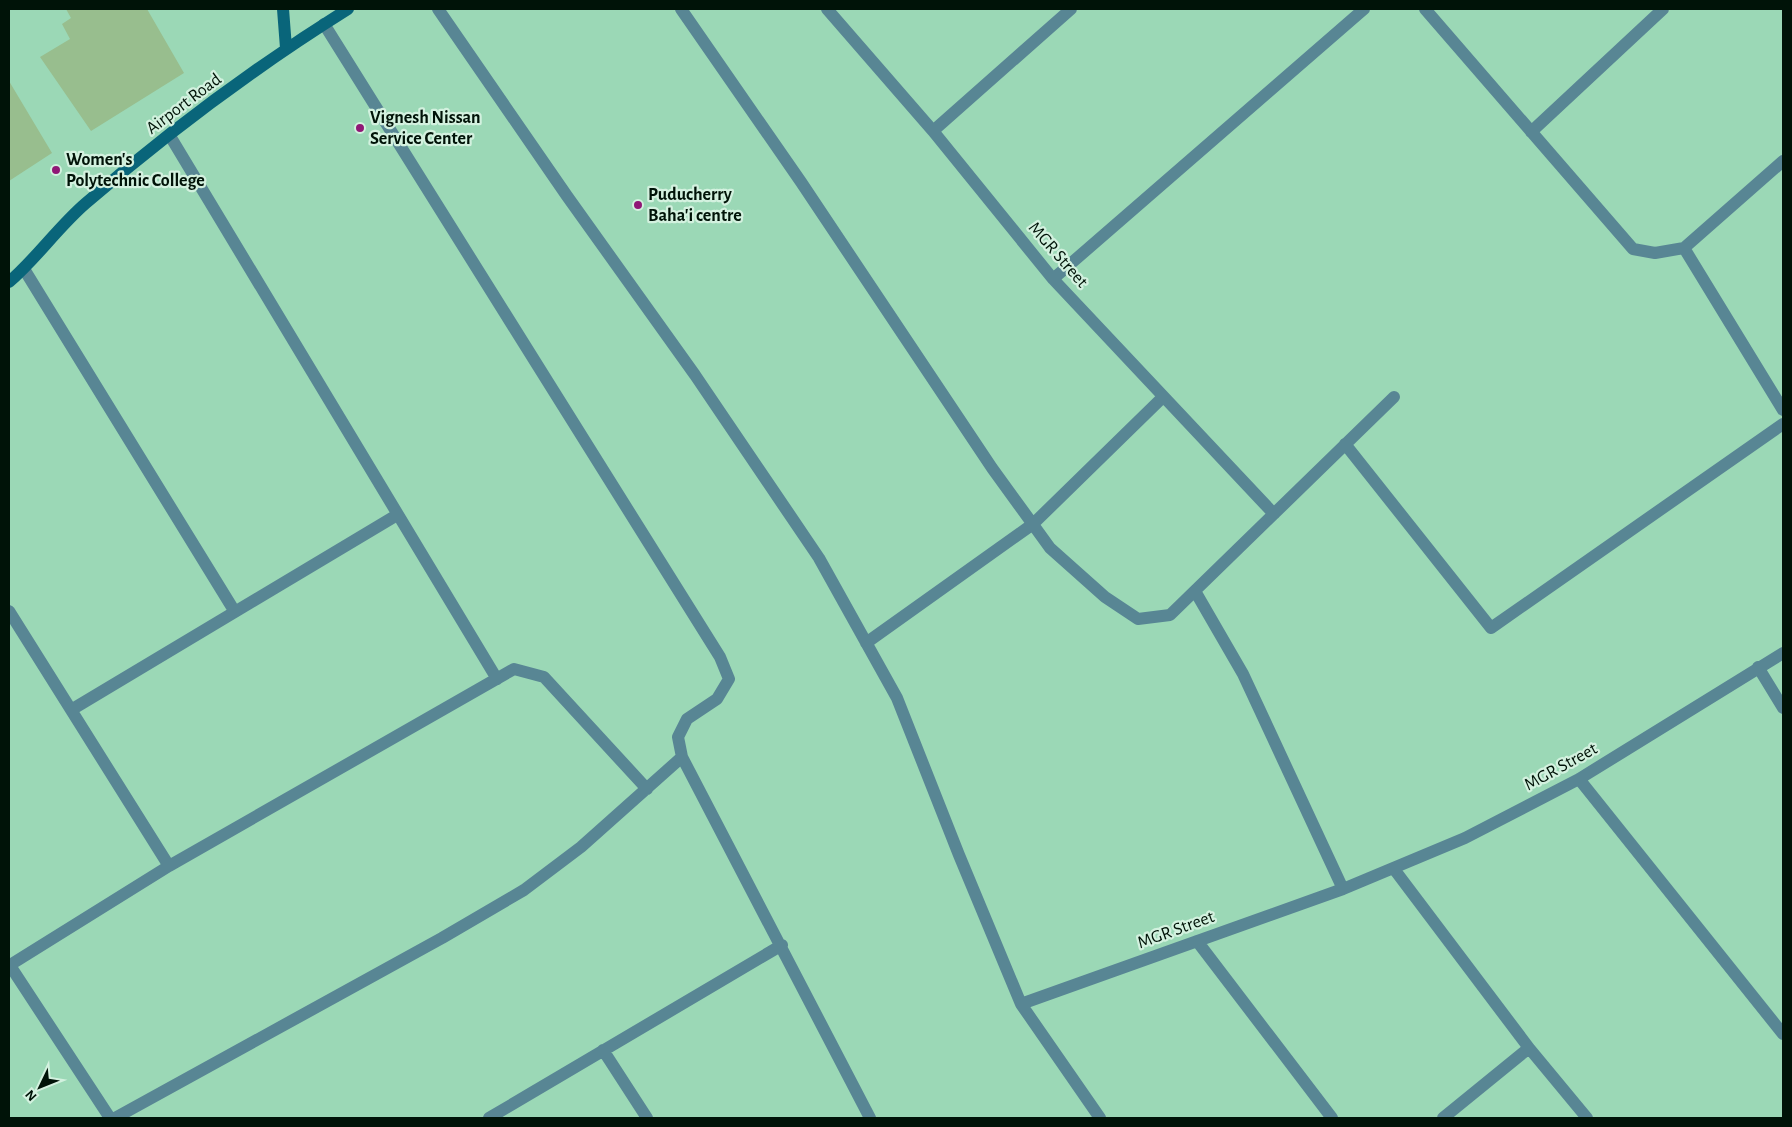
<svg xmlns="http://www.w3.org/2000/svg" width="1792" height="1127" font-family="'Alegreya Sans',sans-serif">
  <rect width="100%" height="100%" fill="#9bd8b6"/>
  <path fill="#98be8e" d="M66,9H147L184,73L91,131L40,57L70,39L62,24L71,18Z
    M9,81L52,153L9,181Z"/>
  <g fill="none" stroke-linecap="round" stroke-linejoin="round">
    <path stroke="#588694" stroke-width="12" d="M438,9L567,196L695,375L819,558L897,698L959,855L1021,1004L1100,1118
      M681,9L801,182L992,468L1050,548L1105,597L1138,619L1170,615L1394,397
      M827,9L933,131L1053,279L1274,514
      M1425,9L1633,249L1655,253L1684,248
      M324,24L720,657L729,679L717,699L687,719L678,737L682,757L870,1118
      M933,131L1071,9
      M1531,132L1663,9
      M170,136L497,679
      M1783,161L1684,248L1783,410
      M24,269L235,612
      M1053,279L1364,9
      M1345,444L1491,628L1783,424
      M1195,591L1243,674L1343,889
      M9,611L169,866L514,669L544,677L647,789
      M866,643L1033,524L1163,397
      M1758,667L1783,708
      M71,710L397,515
      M1579,779L1783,1034
      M1394,869L1529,1048L1587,1118
      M1197,941L1332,1118
      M9,964L110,1118
      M10,965L169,866
      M1021,1004L1343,889L1465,838L1579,779L1783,653
      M603,1050L647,1118
      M115,1118L442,938L524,890L581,847L682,757
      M489,1118L782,945
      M1443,1118L1529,1048"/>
    <path stroke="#09657a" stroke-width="12" d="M283,9L286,48
      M9,282C37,258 58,227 86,203C167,133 257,66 348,9"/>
  </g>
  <g fill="#901776" stroke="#d3f1df" stroke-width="2">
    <circle cx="360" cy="128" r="5"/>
    <circle cx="56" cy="170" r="5"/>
    <circle cx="638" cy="205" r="5"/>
  </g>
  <g text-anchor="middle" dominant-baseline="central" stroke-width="4.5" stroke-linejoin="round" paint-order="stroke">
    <g font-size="18" fill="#001308" stroke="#d3f1df">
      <text transform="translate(184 104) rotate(-37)">Airport Road</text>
      <text transform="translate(1058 255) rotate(49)">MGR Street</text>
      <text transform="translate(1561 767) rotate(-29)">MGR Street</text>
      <text transform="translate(1176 930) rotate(-20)">MGR Street</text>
    </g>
    <g font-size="18" font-weight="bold" fill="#001308" stroke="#d3f1df" text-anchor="start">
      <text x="370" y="118">Vignesh Nissan<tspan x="370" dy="21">Service Center</tspan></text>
      <text x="66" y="160">Women's<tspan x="66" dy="21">Polytechnic College</tspan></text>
      <text x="648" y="195">Puducherry<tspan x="648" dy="21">Baha'i centre</tspan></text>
    </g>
  </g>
  <rect width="1792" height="1127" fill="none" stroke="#001308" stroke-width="20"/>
  <g transform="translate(40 1087) rotate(227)" stroke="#d3f1df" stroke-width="4" paint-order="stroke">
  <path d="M0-4L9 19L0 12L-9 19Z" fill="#001308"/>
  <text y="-8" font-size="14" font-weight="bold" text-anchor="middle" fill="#001308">N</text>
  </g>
</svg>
